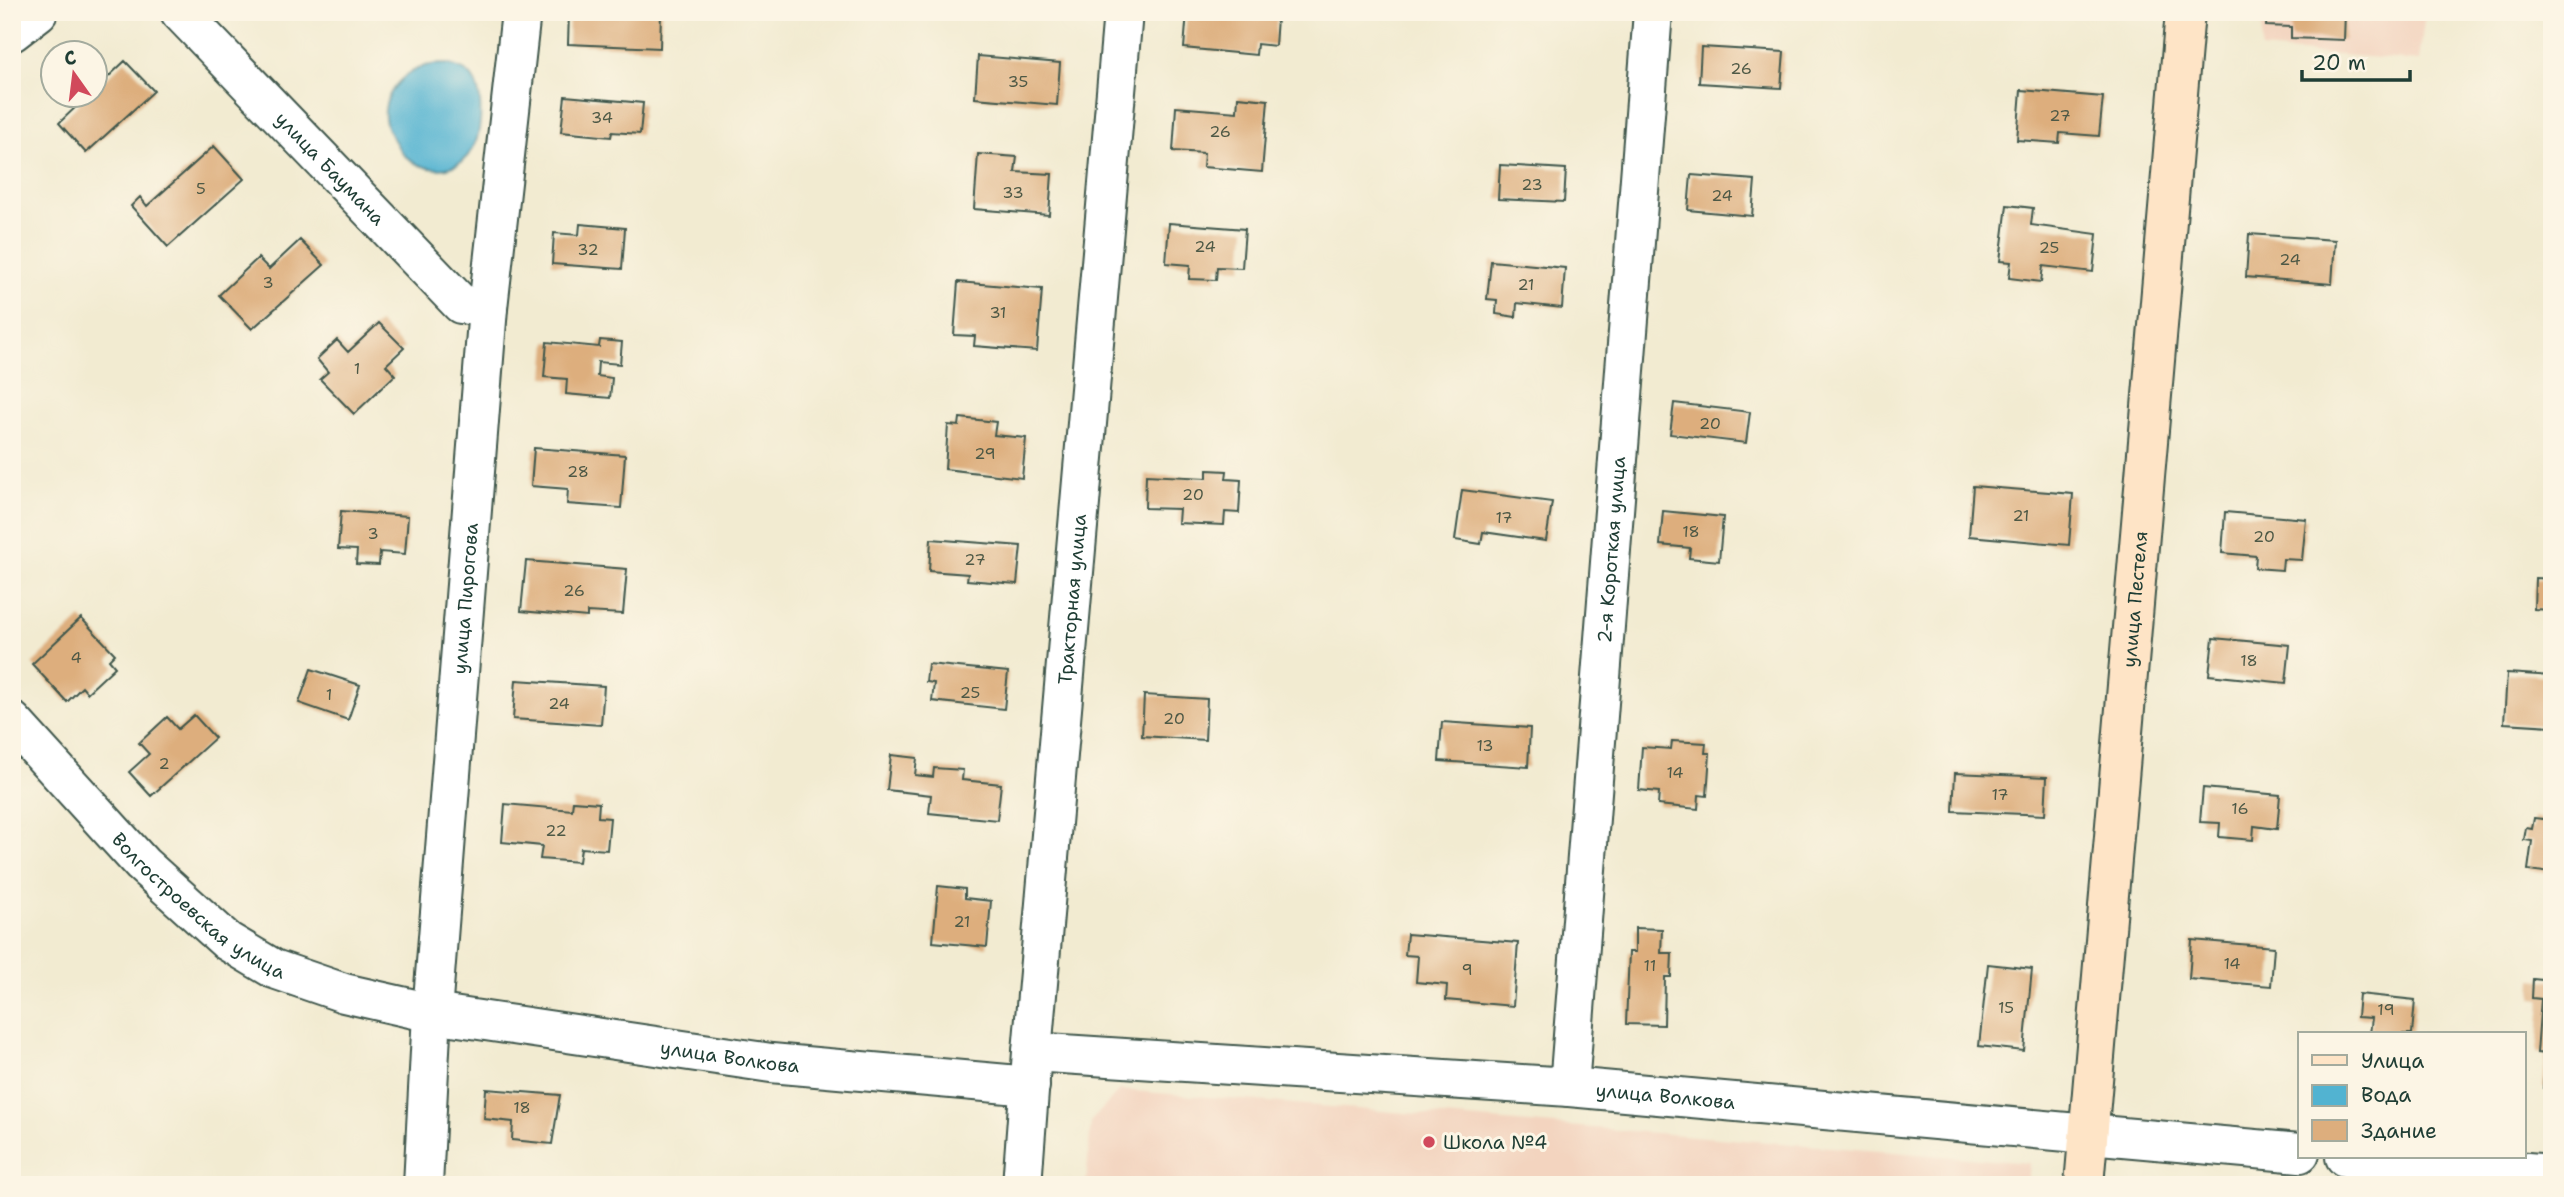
<svg xmlns="http://www.w3.org/2000/svg" width="2564" height="1197" font-family="'Shantell Sans',sans-serif">
  <rect width="100%" height="100%" fill="#fcf5e5"/>
  <filter id="ink" filterUnits="userSpaceOnUse"><feTurbulence type="fractalNoise" baseFrequency=".0143" numOctaves="2"/><feDisplacementMap in="SourceGraphic" scale="14" xChannelSelector="R" yChannelSelector="G"/><feConvolveMatrix kernelMatrix="1 2 1 2 8 2 1 2 1" color-interpolation-filters="sRGB"/></filter>
  <filter id="wash" filterUnits="userSpaceOnUse"><feTurbulence type="fractalNoise" baseFrequency=".00686" numOctaves="4" result="noise"/><feDisplacementMap in="SourceGraphic" scale="28" xChannelSelector="R" yChannelSelector="G"/><feGaussianBlur stdDeviation="1.57" result="paint"/><feColorMatrix in="noise" values="0 0 0 0 0 0 0 0 0 0 0 0 0 0 0 0 0 1.4 0 .05"/><feComposite in="paint" operator="in"/></filter>
  <g filter="url(#wash)">
    <rect width="100%" height="100%" fill="#f2ebd1"/>
    <path fill="#f3d4bf" d="M2263,12H2425L2419,61L2261,49Z
      M1120,1090L2029,1163L2027,1185H1086L1091,1121Z"/>
    <path fill="#52b3d1" stroke="#387882" stroke-width="2" d="M447,64C453,66 461,68 467,72C485,85 483,131 473,148C458,175 425,174 404,155C399,150 396,142 392,137C373,107 395,76 425,66C432,64 440,64 447,64Z"/>
    <g id="blocks">
      <path fill="#ddae7d" d="M569,12H661L660,48L568,44Z
        M1187,12L1277,18L1275,46L1257,44L1256,55L1184,48Z
        M2026,12H2074V18L2026,14Z
        M2267,12H2345L2344,40L2291,38V27L2266,26Z
        M1701,47L1784,52L1781,88L1699,83Z
        M978,56L1060,63L1057,105L975,98Z
        M125,61L154,91L86,153L59,123L80,103L71,94H94V71L97,69L106,79Z
        M2021,90L2103,97L2099,136L2060,133L2059,143L2017,140Z
        M565,96L643,103L640,134L612,132L611,137L561,132Z
        M1238,97L1268,100L1262,172L1203,167L1204,153L1173,151L1176,107L1237,112Z
        M214,146L244,179L168,247L131,206L140,197L147,206Z
        M978,154L1017,157L1015,172L1052,174L1049,215L974,209Z
        M1500,165L1566,169L1564,202L1498,199Z
        M1691,175L1755,180L1752,216L1688,210Z
        M2007,205L2033,208L2031,225L2097,234L2093,272L2043,266L2041,282L2009,278L2011,262L2000,261Z
        M1169,223L1245,229L1242,268L1217,267L1216,280L1189,279L1190,265L1166,263Z
        M580,224L625,228L622,269L552,264L554,233L579,235Z
        M2249,234L2335,240L2332,284L2246,277Z
        M300,240L324,265L252,329L219,295L258,258L269,269Z
        M1491,261L1565,268L1562,308L1517,303L1516,317L1496,314L1497,300L1487,299Z
        M958,282L1042,289L1037,351L974,346L975,336L954,335Z
        M379,323L404,348L386,365L395,375L354,414L320,379L328,372L317,359L337,340L348,352Z
        M600,340L622,342L620,364L598,362L597,376L612,378L610,398L566,394L567,379L544,377L547,342L599,347Z
        M1674,403L1750,412L1746,443L1670,434Z
        M960,418L996,422L994,435L1026,438L1022,478L945,469L948,425L959,426Z
        M534,448L625,455L621,508L567,504L568,489L531,486Z
        M1207,470L1227,471L1226,479L1241,480L1239,513L1225,512L1224,525L1178,523L1179,509L1145,508L1146,475L1207,478Z
        M1973,486L2073,494L2069,545L1969,536Z
        M1462,490L1552,502L1546,541L1483,532L1481,544L1455,540Z
        M341,511L408,516L405,554L380,552L379,565L356,564L357,550L338,549Z
        M1663,511L1723,517L1719,561L1689,558L1690,548L1660,545Z
        M2225,512L2306,519L2302,560L2283,559L2282,570L2255,568L2256,556L2222,553Z
        M931,539L1021,546L1017,584L967,580L968,574L929,571Z
        M526,561L627,569L623,614L587,612V617L521,611Z
        M2535,578L2552,579V610L2534,609Z
        M81,618L115,654L109,660L115,667L87,693L82,687L67,702L32,664Z
        M2213,638L2290,645L2286,683L2209,675Z
        M928,664L1008,672L1004,709L932,701L934,683L926,682Z
        M311,669L360,685L348,720L299,703Z
        M2507,673L2552,676V726L2504,723Z
        M516,680L604,686L601,725L513,719Z
        M1144,695L1207,699L1205,740L1142,736Z
        M194,715L215,738L151,796L129,772L149,754L139,743L167,717L178,729Z
        M1442,722L1530,728L1528,767L1439,761Z
        M1672,741L1706,743L1705,753H1710L1707,796L1699,795L1698,809L1658,805L1659,792L1639,790L1642,747L1671,749Z
        M891,755L917,758L915,775L933,777L934,768L963,770L962,780L1001,784L997,820L929,813L931,795L887,790Z
        M1955,773L2047,777L2045,815L1953,811Z
        M2203,788L2280,795L2277,829L2254,826L2253,840L2219,837L2220,823L2200,822Z
        M573,801L599,803L598,817L610,818L607,850L581,848L579,862L540,859L542,846L502,842L505,804L572,810Z
        M2534,818L2552,820V873L2528,870L2532,841L2524,840L2526,828L2532,829Z
        M938,886L965,889V898L991,901L987,947L933,942Z
        M1635,928L1662,929L1661,953H1672L1671,977H1665L1664,1025L1626,1024L1629,952H1635Z
        M1407,934L1518,943L1513,1006L1446,1000L1447,985L1416,982L1418,956L1405,955Z
        M2192,940L2274,947L2271,986L2189,979Z
        M1988,964L2032,969L2024,1051L1979,1046Z
        M2533,979L2552,981V1088H2543L2546,1054L2537,1053L2541,999L2532,998Z
        M2359,994L2415,1000L2412,1034H2370L2372,1018L2357,1017Z
        M486,1089L560,1095L552,1144L512,1140L513,1122L484,1119Z"/>
    </g>
  </g>
  <g filter="url(#ink)">
    <use href="#blocks" fill-opacity="0" stroke="#3f574c" stroke-width="2"/>
    <g fill="none" stroke-linecap="round" stroke-linejoin="round">
      <g stroke="#3f574c" stroke-width="42">
        <g id="street">
          <path id="s1" d="M180,12L461,304L488,308"/>
          <path d="M12,32L38,12"/>
          <path id="s2" d="M12,721L142,864L227,941L274,969L344,993L432,1013L771,1063L1030,1086"/>
          <path id="s3" d="M1032,1052L1569,1087L2300,1153"/>
          <path id="s4" d="M1569,1087L1653,12"/>
          <path d="M2345,1157L2552,1174"/>
          <path id="s5" d="M423,1185L432,1013L488,308L521,12"/>
          <path id="s6" d="M1022,1185L1032,1052L1123,12"/>
        </g>
      </g>
      <g stroke="#3f574c" stroke-width="42">
        <g id="secondary">
          <path id="s7" d="M2084,1185L2185,12"/>
        </g>
      </g>
      <use href="#street" stroke="#fff" stroke-width="38"/>
      <use href="#secondary" stroke="#fee4c6" stroke-width="38"/>
    </g>
  </g>
  <circle fill="#d1495b" stroke="#fcf5e5" stroke-width="2.5" cx="1429" cy="1142" r="7"/>
  <g text-anchor="middle" dominant-baseline="central" stroke-width="6" stroke-linejoin="round" paint-order="stroke">
    <g font-size="16" fill="#4e5946">
      <text x="1741" y="68">26</text>
      <text x="1018" y="81">35</text>
      <text x="2060" y="115">27</text>
      <text x="602" y="117">34</text>
      <text x="1220" y="131">26</text>
      <text x="1532" y="184">23</text>
      <text x="201" y="188">5</text>
      <text x="1013" y="192">33</text>
      <text x="1722" y="195">24</text>
      <text x="1205" y="246">24</text>
      <text x="2049" y="247">25</text>
      <text x="588" y="249">32</text>
      <text x="2290" y="259">24</text>
      <text x="268" y="282">3</text>
      <text x="1526" y="284">21</text>
      <text x="998" y="312">31</text>
      <text x="357" y="368">1</text>
      <text x="1710" y="423">20</text>
      <text x="985" y="453">29</text>
      <text x="578" y="471">28</text>
      <text x="1193" y="494">20</text>
      <text x="2021" y="515">21</text>
      <text x="1504" y="517">17</text>
      <text x="1691" y="531">18</text>
      <text x="373" y="533">3</text>
      <text x="2264" y="536">20</text>
      <text x="975" y="559">27</text>
      <text x="574" y="590">26</text>
      <text x="76" y="657">4</text>
      <text x="2249" y="660">18</text>
      <text x="970" y="692">25</text>
      <text x="329" y="694">1</text>
      <text x="559" y="703">24</text>
      <text x="1174" y="718">20</text>
      <text x="1485" y="745">13</text>
      <text x="164" y="763">2</text>
      <text x="1675" y="772">14</text>
      <text x="2000" y="794">17</text>
      <text x="2240" y="808">16</text>
      <text x="556" y="830">22</text>
      <text x="962" y="921">21</text>
      <text x="2232" y="963">14</text>
      <text x="1650" y="965">11</text>
      <text x="1467" y="969">9</text>
      <text x="2006" y="1007">15</text>
      <text x="2386" y="1009">19</text>
      <text x="522" y="1107">18</text>
    </g>
    <g font-size="19" fill="#1f3d34" stroke="#fcf5e5">
      <text stroke="none"><textPath href="#s1" startOffset="217">улица Баумана</textPath></text>
      <text stroke="none"><textPath href="#s4" startOffset="539">2-я Короткая улица</textPath></text>
      <text stroke="none"><textPath href="#s5" startOffset="588">улица Пирогова</textPath></text>
      <text stroke="none"><textPath href="#s6" startOffset="588">Тракторная улица</textPath></text>
      <text stroke="none"><textPath href="#s7" startOffset="588">улица Пестеля</textPath></text>
      <text stroke="none"><textPath href="#s2" startOffset="264">Волгостроевская улица</textPath></text>
      <text stroke="none"><textPath href="#s2" startOffset="828">улица Волкова</textPath></text>
      <text stroke="none"><textPath href="#s3" startOffset="635">улица Волкова</textPath></text>
    </g>
    <g font-size="19" fill="#1f3d34" stroke="#fcf5e5" text-anchor="start">
      <text x="1443" y="1142">Школа №4</text>
    </g>
  </g>
  <rect width="2564" height="1197" fill="none" stroke="#fcf5e5" stroke-width="42"/>
  <rect x="2298" y="1032" width="228" height="126" fill="#fcf5e5" stroke="#a4ab9e" stroke-width="2"/>
  <rect x="2312" y="1055" width="35" height="10" fill="#fee4c6" stroke="#a4ab9e" stroke-width="2"/>
  <text x="2361" y="1068" font-size="21" fill="#1f3d34">Улица</text>
  <rect x="2312" y="1085" width="35" height="21" fill="#52b3d1" stroke="#a4ab9e" stroke-width="2"/>
  <text x="2361" y="1102" font-size="21" fill="#1f3d34">Вода</text>
  <rect x="2312" y="1120" width="35" height="21" fill="#ddae7d" stroke="#a4ab9e" stroke-width="2"/>
  <text x="2361" y="1138" font-size="21" fill="#1f3d34">Здание</text>
  <g transform="translate(74 74) rotate(346)"><circle r="33" fill="#fcf5e5" stroke="#a4ab9e" stroke-width="2"/>
  <path d="M0-5L12 26L0 18L-12 26Z" fill="#d1495b"/>
  <text y="-10" font-size="19" font-weight="bold" text-anchor="middle" fill="#1f3d34">С</text>
  </g>
  <path d="M2302 70v10h108v-10" fill="none" stroke="#1f3d34" stroke-width="3.5"/>
  <text x="2312" y="70" font-size="21" fill="#1f3d34" stroke="#fcf5e5" stroke-width="5" paint-order="stroke">20 m</text>
</svg>
